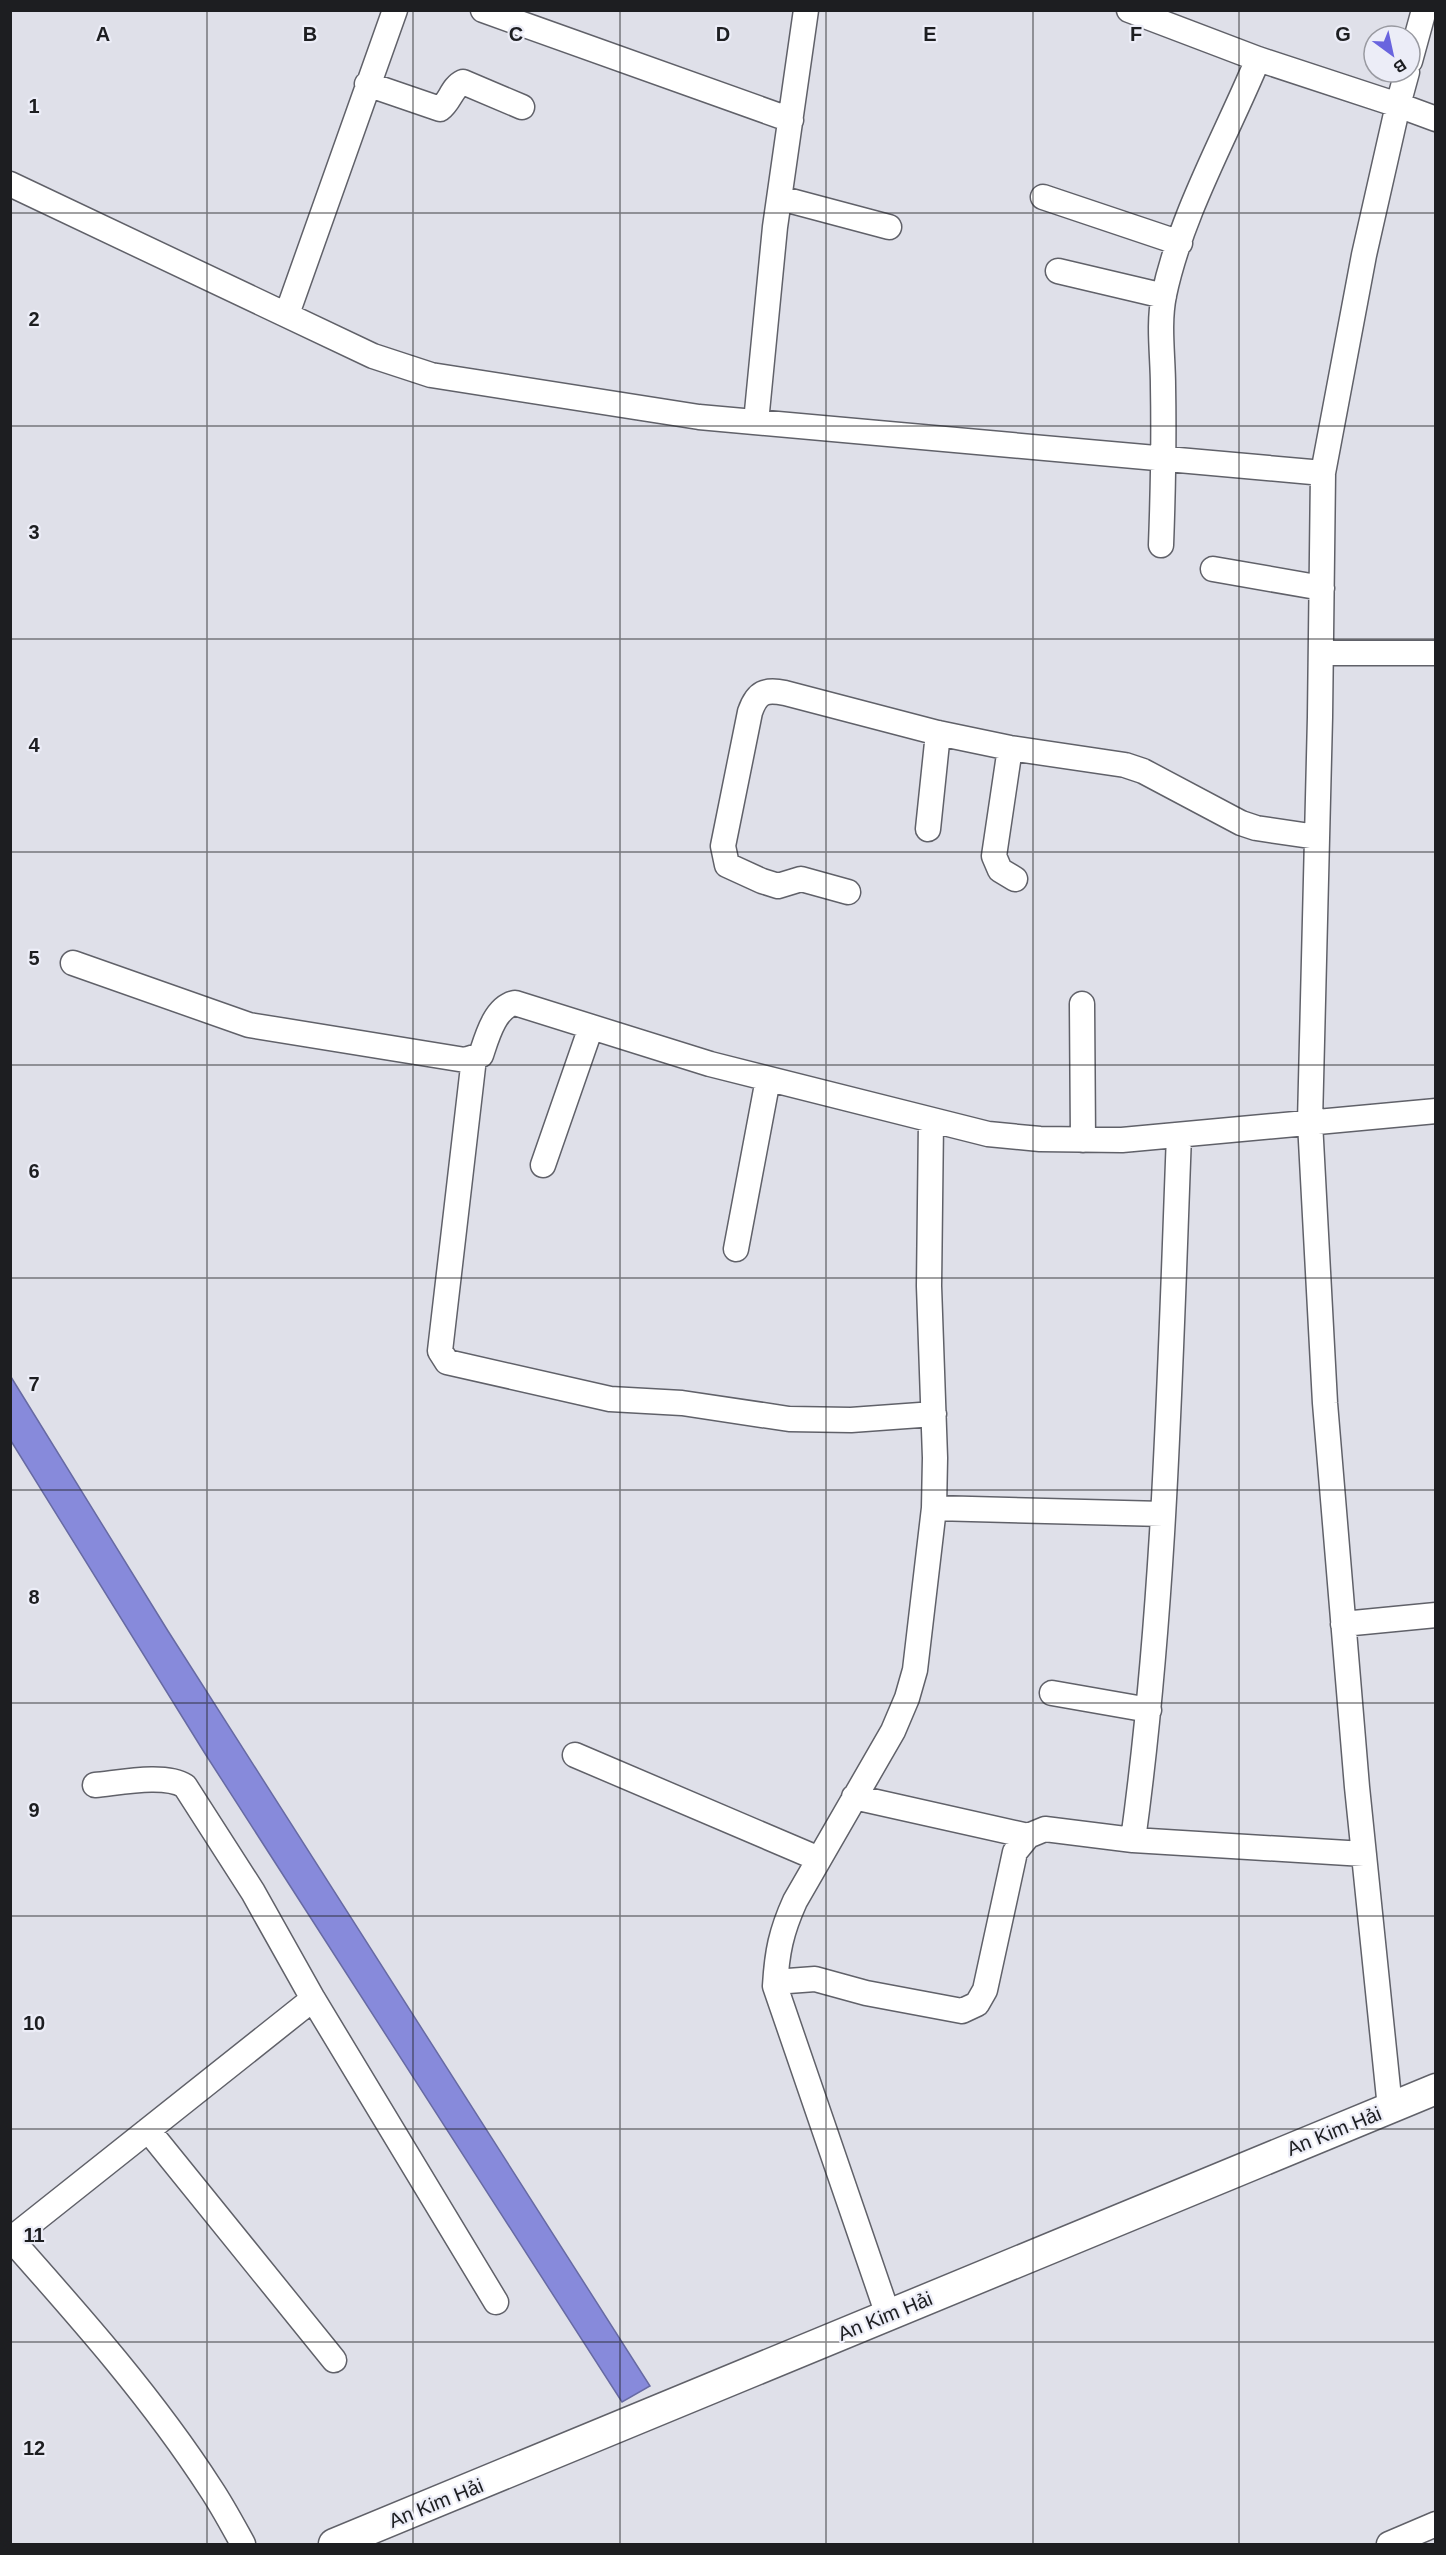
<svg xmlns="http://www.w3.org/2000/svg" width="1446" height="2555" font-family="Arial,sans-serif">
  <rect width="100%" height="100%" fill="#dfe0e9"/>
  <path fill="#878adb" stroke="#676aa3" stroke-width="1.5" d="M11,1377L168,1631L650,2386L622,2402L204,1752L11,1441Z"/>
  <g fill="none" stroke-linecap="round" stroke-linejoin="round">
    <g stroke="#606169" stroke-width="27">
      <path id="minor" d="M483,10L791,120
        M1129,10L1258,59L1398,105L1364,255L1323,473L1320,717L1310,1122L1325,1403L1357,1787L1390,2108
        M1410,61L1424,10
        M1407,72L1398,105L1436,119
        M367,84L440,109C450,102 452,87 463,82L522,107
        M10,184L373,356L431,375L699,417L1323,473
        M1043,197L1180,243
        M780,198L889,227
        M1058,271L1164,296
        M287,314L395,10
        M756,422L775,227L806,10
        M1161,545C1163,492 1164,439 1163,386C1163,356 1158,325 1164,295C1181,214 1227,134 1258,59
        M1213,569L1322,588
        M1321,653H1436
        M1010,748L994,856L1000,870L1015,879
        M928,829L938,733
        M848,892L801,879L778,886L762,881L727,865L723,846L750,712C757,692 765,689 785,693L938,733L1010,748L1125,765L1143,771L1241,823L1256,828L1317,837
        M73,963L249,1025L465,1060L481,1055C487,1037 495,1007 515,1003L710,1064L988,1134L1040,1139L1122,1140L1436,1111
        M1082,1004L1083,1140
        M474,1058L440,1351L447,1362L610,1399L682,1403L789,1419L851,1420L934,1414
        M543,1165L591,1027
        M736,1249L768,1079
        M934,1508L1163,1514
        M1343,1624L1436,1615
        M1052,1693L1149,1710
        M575,1755L819,1859
        M95,1785C118,1783 165,1773 185,1786L253,1892L313,1999L496,2302
        M854,1797L1028,1836
        M1133,1840C1165,1606 1170,1370 1179,1135
        M775,1986L788,1981L815,1979L866,1993L962,2011L977,2004L985,1990L1015,1852L1028,1836L1045,1829L1133,1840L1364,1854
        M148,2130L334,2360
        M10,2238C81,2318 153,2399 211,2489C223,2507 233,2526 243,2544
        M11,2239L313,1999
        M888,2315L775,1986C777,1952 781,1932 795,1901L893,1731L907,1698L915,1670L934,1508L935,1458L929,1286L931,1121
        M1389,2544L1436,2524"/>
    </g>
    <g stroke="#606169" stroke-width="33">
      <path id="tertiary" d="M334,2544L1436,2089"/>
    </g>
    <use href="#minor" stroke="#fff" stroke-width="24"/>
    <use href="#tertiary" stroke="#fff" stroke-width="30"/>
  </g>
  <path fill="none" stroke="#1d1e21" stroke-width="1.5" stroke-opacity="0.55" d="M207,10V2544M413,10V2544M620,10V2544M826,10V2544M1033,10V2544M1239,10V2544M10,213H1436M10,426H1436M10,639H1436M10,852H1436M10,1065H1436M10,1278H1436M10,1490H1436M10,1703H1436M10,1916H1436M10,2129H1436M10,2342H1436"/>
  <g text-anchor="middle" dominant-baseline="central" stroke-width="4.5" stroke-linejoin="round" paint-order="stroke">
    <g font-size="20" fill="#1d1e21" stroke="#ecedf7">
      <text transform="translate(1334 2131) rotate(-22)">An Kim Hải</text>
      <text transform="translate(885 2316) rotate(-22)">An Kim Hải</text>
      <text transform="translate(436 2503) rotate(-22)">An Kim Hải</text>
    </g>
  </g>
  <g font-size="20" text-anchor="middle" font-weight="bold" fill="#1d1e21" stroke="#ecedf7" stroke-width="4.5" stroke-linejoin="round" paint-order="stroke">
    <text x="103" y="41">A</text>
    <text x="310" y="41">B</text>
    <text x="516" y="41">C</text>
    <text x="723" y="41">D</text>
    <text x="930" y="41">E</text>
    <text x="1136" y="41">F</text>
    <text x="1343" y="41">G</text>
    <text x="34" y="113">1</text>
    <text x="34" y="326">2</text>
    <text x="34" y="539">3</text>
    <text x="34" y="752">4</text>
    <text x="34" y="965">5</text>
    <text x="34" y="1178">6</text>
    <text x="34" y="1391">7</text>
    <text x="34" y="1604">8</text>
    <text x="34" y="1817">9</text>
    <text x="34" y="2030">10</text>
    <text x="34" y="2242">11</text>
    <text x="34" y="2455">12</text>
  </g>
  <rect width="1446" height="2555" fill="none" stroke="#1d1e21" stroke-width="24"/>
  <g transform="translate(1392 54) rotate(147)"><circle r="28" fill="#ecedf7" stroke="#999aa1" stroke-width="1.5"/>
  <path d="M0-4.5L10 22L0 15L-10 22Z" fill="#6964de"/>
  <text y="-9" font-size="16" font-weight="bold" text-anchor="middle" fill="#1d1e21">B</text>
  </g>
</svg>
